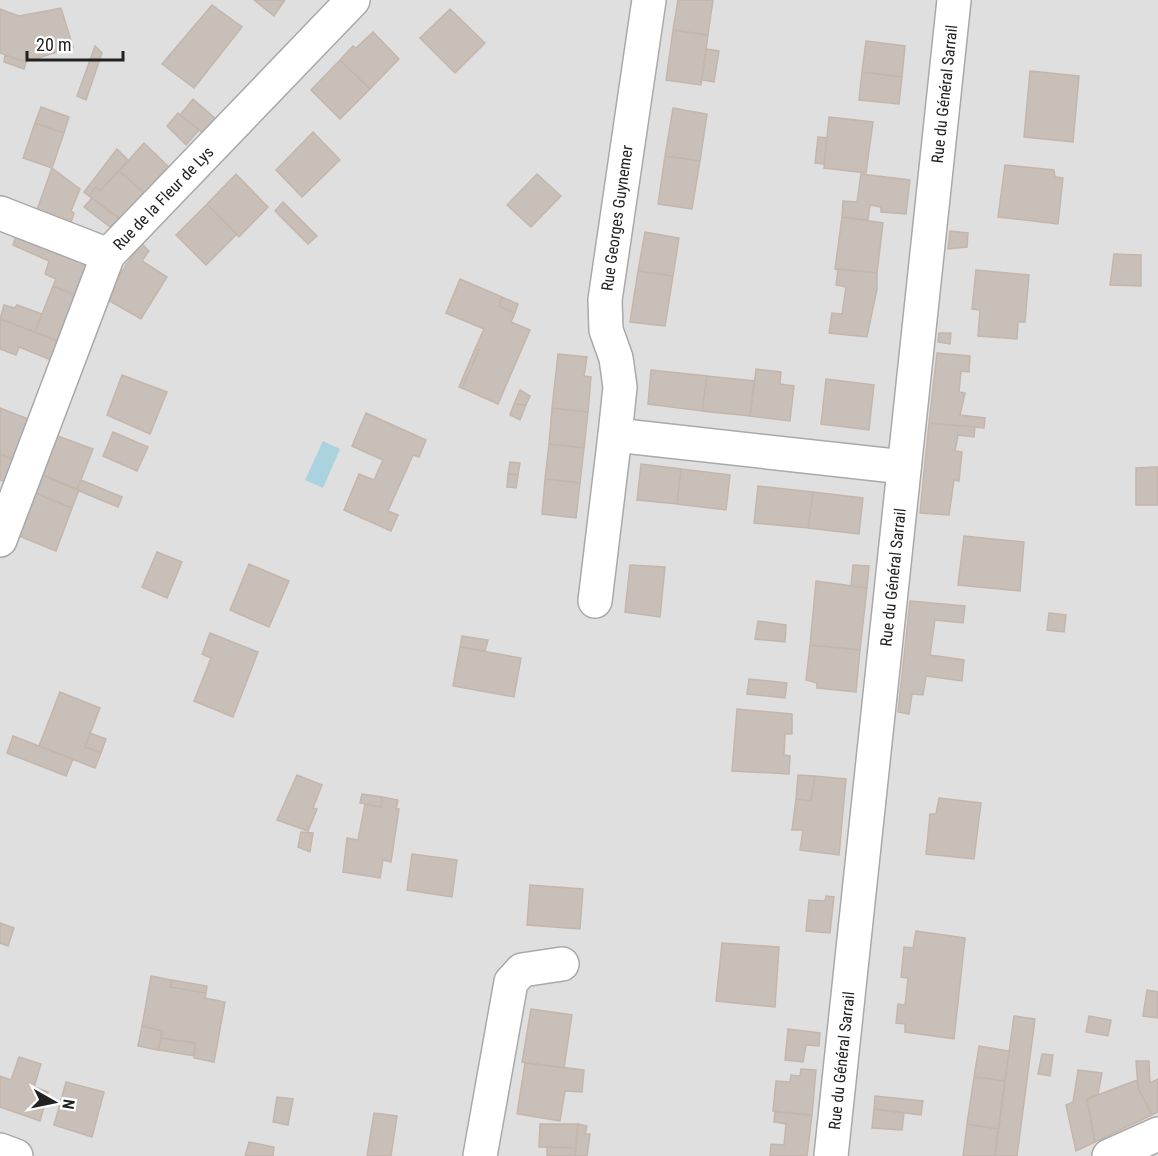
<svg xmlns="http://www.w3.org/2000/svg" width="1158" height="1156" font-family="'Roboto Condensed',sans-serif">
  <rect width="100%" height="100%" fill="#f2efe9"/>
  <path fill="#e0dfdf" d="M0,0H1158V1156H0Z"/>
  <path fill="#aad3df" d="M323,441L340,449L323,488L305,480Z"/>
  <path fill="#c7bfb8" stroke="#c4b6ab" stroke-width="1.5" d="M254,0H285L274,16Z
    M678,0H713L708,35L673,30Z
    M212,5L242,27L194,88L162,64Z
    M61,8L73,47L26,62L0,53V9L19,16Z
    M450,9L485,43L455,73L420,38Z
    M673,30L708,35L701,85L666,80Z
    M373,32L399,59L370,89L340,60L353,46L356,48Z
    M866,41L905,46L902,77L862,72Z
    M95,46L102,53L86,100L77,96Z
    M706,49L719,51L714,82L702,80Z
    M5,55L26,62L24,69L4,62Z
    M340,60L370,89L340,119L311,90Z
    M1030,71L1079,76L1073,142L1024,137Z
    M862,72L902,77L899,104L859,100Z
    M193,99L216,119L203,133L180,115Z
    M41,107L69,117L64,133L35,123Z
    M673,108L707,114L700,161L665,156Z
    M178,113L199,130L186,145L167,126Z
    M829,117L873,122L866,173L824,168Z
    M35,123L64,133L52,168L23,158Z
    M313,132L340,160L302,197L276,170Z
    M818,137L827,138L824,164L815,163Z
    M144,143L170,168L146,194L119,171Z
    M117,149L128,160L100,191L96,187L89,196L84,192Z
    M665,156L700,161L692,209L658,204Z
    M1005,165L1054,170L1055,177L1063,178L1058,224L998,217Z
    M52,168L80,189L71,211L74,213L68,232L34,218Z
    M119,171L146,194L122,220L89,196L96,187L100,191Z
    M236,174L268,207L239,237L207,204Z
    M537,174L561,196L531,227L507,205Z
    M861,174L910,180L906,214L881,212V207L870,205L868,220L842,217L843,201L857,202Z
    M92,198L119,219L110,227L84,207Z
    M283,202L317,236L308,244L275,211Z
    M207,204L237,234L206,265L176,235Z
    M842,217L883,223L877,273L835,269Z
    M18,229L90,257L75,295L53,286L56,279L45,274L49,261L13,245Z
    M950,231L968,233L967,247L948,249Z
    M645,232L679,238L673,276L638,271Z
    M142,244L149,251L142,261L167,277L141,319L106,299L126,265Z
    M1114,254L1141,255V286L1110,285Z
    M838,269L877,273V289L867,337L829,333L832,313L842,314L846,287L836,285Z
    M976,270L1029,275L1025,322H1018L1017,339L978,336L980,310L972,309Z
    M638,271L673,276L665,326L630,322Z
    M460,279L502,297L499,306L515,313L511,322L530,330L498,404L462,388L479,350L475,349L484,329L446,313Z
    M53,286L75,295L58,341L35,332Z
    M502,297L518,304L515,313L499,306Z
    M4,305L15,308L17,305L42,314L35,332L0,319Z
    M0,319L58,341L51,360L19,347L16,355L0,349Z
    M939,333H951L950,344L938,342Z
    M475,349L479,350L462,388L459,387Z
    M937,353L970,356L969,372L961,371L959,392L965,393L960,415L985,418L984,428L929,423Z
    M558,354L587,357L584,376L591,377L588,412L552,408Z
    M756,369L781,372L780,384L794,386L790,421L750,416Z
    M651,370L707,376L702,411L648,404Z
    M122,375L167,392L150,434L107,415Z
    M707,376L754,381L750,416L702,411Z
    M826,379L874,385L869,430L821,424Z
    M520,390L530,396L526,405L514,404Z
    M514,404L526,405L520,420L510,415Z
    M0,408L28,419L13,460L0,454Z
    M552,408L588,412L584,448L549,444Z
    M366,413L426,440L419,457L413,455L388,511L398,515L391,531L344,510L359,474L374,480L383,460L352,446Z
    M929,423L975,427L974,437L958,435L955,451L962,452L959,481L954,480L949,515L920,513Z
    M113,432L148,447L137,471L103,456Z
    M55,435L93,449L77,490L40,474Z
    M549,444L584,448L580,483L545,479Z
    M0,454L13,460L5,482L0,480Z
    M510,462L520,463L518,475L508,474Z
    M641,464L681,469L677,504L637,500Z
    M1158,467V505H1136V468Z
    M681,469L730,475L726,510L677,504Z
    M40,474L79,490L72,508L33,492Z
    M508,474L518,475L516,488L507,487Z
    M545,479L580,483L576,518L542,514Z
    M81,480L122,497L118,507L77,490Z
    M758,486L813,492L808,528L754,523Z
    M33,492L72,508L56,551L17,535Z
    M813,492L863,498L859,534L808,528Z
    M964,536L1024,542L1020,591L958,585Z
    M157,552L182,562L167,598L142,587Z
    M249,564L289,581L269,627L230,610Z
    M630,565L665,567L660,617L625,612Z
    M853,565L869,566L867,588L851,586Z
    M816,581L867,588L860,650L810,645Z
    M910,601L965,606L963,623L935,620L930,655L964,660L962,681L926,676L923,695L912,694L909,714L898,712Z
    M1049,613L1066,615L1064,632L1047,630Z
    M758,621L786,625L785,642L755,639Z
    M210,633L258,652L233,717L194,701L211,658L202,654Z
    M462,636L488,640L485,651L460,647Z
    M810,645L860,650L856,692L817,688V683L806,680Z
    M460,647L521,658L514,697L453,686Z
    M749,679L787,683L785,698L747,694Z
    M60,692L100,708L85,747L101,753L95,768L39,746Z
    M737,709L792,714V734H785L784,755L790,756L789,774L732,771Z
    M90,733L106,739L101,753L85,747Z
    M13,736L73,759L66,776L7,753Z
    M297,775L322,785L313,808L317,809L308,831L277,820Z
    M798,775L815,776L811,801L796,799Z
    M815,776L846,779L839,855L800,850L803,830H792L796,799L811,801Z
    M362,794L382,797L381,807L360,803Z
    M382,797L398,800L396,809H399L391,862L383,860L380,878L343,872L347,838L358,840L365,804L381,807Z
    M939,798L981,803L974,859L926,854L930,814H936Z
    M301,832L313,833L310,852L298,847Z
    M412,854L457,860L452,897L407,890Z
    M530,885L583,889L580,929L527,925Z
    M826,896L834,897L830,933L806,931L809,900L825,901Z
    M0,923L14,928L8,946L0,943Z
    M916,931L965,938L954,1039L905,1032V1024L896,1023L898,1004L905,1005L908,978L901,977L904,947L913,948Z
    M722,943L779,947L775,1007L716,1001Z
    M151,976L172,980L170,987L206,993L205,998L225,1002L214,1062L194,1058L195,1043L161,1038L162,1031L142,1026Z
    M172,980L207,986L206,993L170,987Z
    M1147,990L1158,992V1018L1143,1016Z
    M531,1009L572,1015L564,1068L522,1062Z
    M1014,1016L1035,1019L1017,1156H995Z
    M1089,1016L1111,1020L1108,1036L1086,1032Z
    M142,1026L162,1031L158,1050L138,1046Z
    M788,1029L820,1033L819,1046L806,1045L803,1062L785,1060Z
    M161,1038L195,1043L194,1056L158,1050Z
    M979,1046L1009,1051L1005,1081L974,1077Z
    M1042,1054L1053,1055L1050,1076L1038,1074Z
    M19,1057L41,1064L34,1087L48,1092L40,1121L0,1107V1076L11,1080Z
    M1136,1061H1149L1150,1083L1158,1079V1112L1152,1115L1138,1088Z
    M525,1063L584,1070L582,1092L565,1091L560,1121L517,1114Z
    M801,1069L816,1070L812,1115L773,1111L776,1081L790,1082L791,1075L800,1076Z
    M1078,1070L1102,1073L1098,1094L1087,1099L1095,1142L1076,1151L1066,1105L1073,1102Z
    M974,1077L1005,1081L998,1129L967,1124Z
    M1137,1080L1138,1088L1152,1115L1095,1142L1087,1099Z
    M66,1082L104,1092L92,1137L54,1125Z
    M875,1096L923,1101L921,1115L874,1109Z
    M277,1097L293,1099L288,1125L273,1122Z
    M874,1109L904,1113L902,1130L872,1128Z
    M775,1112L812,1115L807,1156H770L771,1144L784,1145L786,1124L774,1122Z
    M374,1113L397,1116L391,1156H367Z
    M540,1124H578L576,1148L539,1147Z
    M578,1124L587,1126L585,1134H590L587,1156H575Z
    M967,1124L998,1129L995,1156H963Z
    M249,1142L274,1147L273,1156H245Z
    M547,1147L576,1148L575,1156H547Z"/>
  <g fill="none" stroke-linecap="round" stroke-linejoin="round">
    <g stroke="#a9a9a9" stroke-width="36">
      <g id="minor">
        <path d="M649,0L605,300L606,330L616,358L620,387L615,435L904,467"/>
        <path d="M0,213L108,255"/>
        <path id="s1" d="M0,540L108,255L353,0"/>
        <path d="M595,601L615,435"/>
        <path d="M0,1150L16,1156"/>
        <path d="M480,1156L511,982L522,970L562,964"/>
        <path id="s2" d="M831,1156L954,0"/>
        <path d="M1109,1156L1158,1134"/>
      </g>
    </g>
    <use href="#minor" stroke="#fff" stroke-width="33"/>
  </g>
  <g text-anchor="middle" dominant-baseline="central" stroke-width="5" stroke-linejoin="round" paint-order="stroke">
    <g font-size="16" fill="#222" stroke="#fff">
      <text stroke="none"><textPath href="#s2" startOffset="1068">Rue du Général Sarrail</textPath></text>
      <text stroke="none"><textPath href="#s1" startOffset="384">Rue de la Fleur de Lys</textPath></text>
      <text transform="translate(617 218) rotate(-82)">Rue Georges Guynemer</text>
      <text stroke="none"><textPath href="#s2" startOffset="582">Rue du Général Sarrail</textPath></text>
      <text stroke="none"><textPath href="#s2" startOffset="96">Rue du Général Sarrail</textPath></text>
    </g>
  </g>
  <g transform="translate(54 1102) rotate(99)" stroke="#ffffff" stroke-width="4.5" paint-order="stroke">
  <path d="M0-4.5L10 22L0 15L-10 22Z" fill="#222222"/>
  <text y="-9" font-size="16" font-weight="bold" text-anchor="middle" fill="#222222">N</text>
  </g>
  <path d="M27 51v9h96v-9" fill="none" stroke="#222222" stroke-width="3"/>
  <text x="36" y="51" font-size="18" fill="#222222" stroke="#ffffff" stroke-width="4.5" paint-order="stroke">20 m</text>
</svg>
